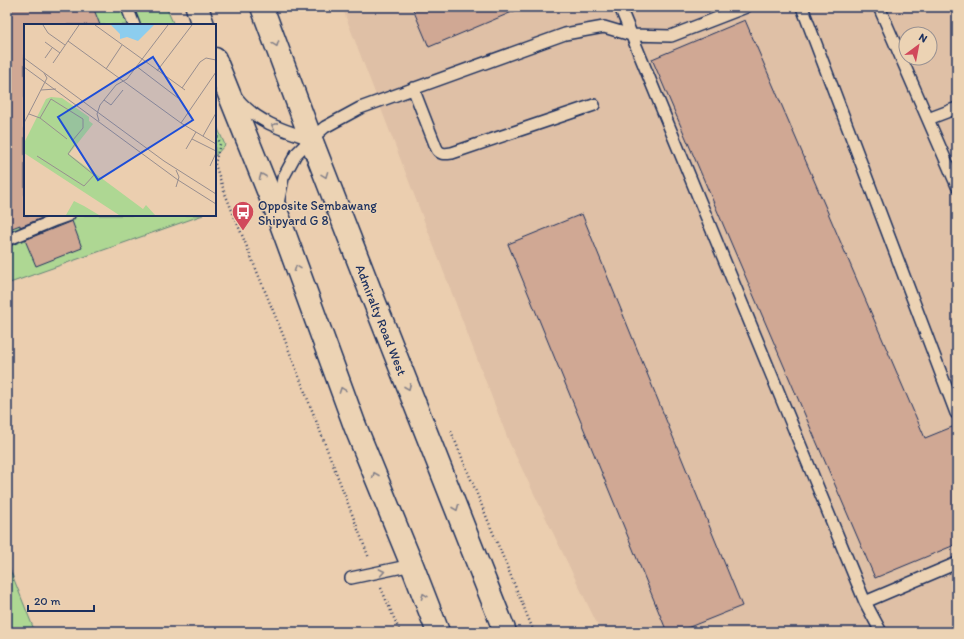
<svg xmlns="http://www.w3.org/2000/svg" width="964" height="639" font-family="Itim,sans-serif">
  <rect width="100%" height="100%" fill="#ebceaf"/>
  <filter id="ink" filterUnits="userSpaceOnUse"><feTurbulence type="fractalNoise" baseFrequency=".025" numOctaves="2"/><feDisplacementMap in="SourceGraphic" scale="8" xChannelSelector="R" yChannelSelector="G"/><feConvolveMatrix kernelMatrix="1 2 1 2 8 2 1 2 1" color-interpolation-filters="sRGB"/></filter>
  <g filter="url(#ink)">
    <path fill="#dfc0a6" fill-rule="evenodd" d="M342,7H957V632H601L509,442ZM906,34H930V58H906Z"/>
    <path fill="#aed793" stroke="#648378" d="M7,7H166L174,25H25V215H203L7,284Z
      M215,122L225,145L215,156Z
      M7,562L35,632H7Z"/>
    <path fill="#d0a894" stroke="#1b2f5e" d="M7,7H93L100,25H25V215H49L20,227V225L7,230Z
      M412,7H524L429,47Z
      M745,20L925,438L957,425V544L875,578L652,59Z
      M582,214L742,606L677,632H667L508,244Z
      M72,221L82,248L36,266L25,240Z"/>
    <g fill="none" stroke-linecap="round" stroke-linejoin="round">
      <g stroke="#1b2f5e" stroke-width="14">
        <path id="service" d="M127,7L134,25
          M620,7L865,602L881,632
          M802,7L956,413
          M879,7L957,186
          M413,88L436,147C439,155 445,154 452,153L594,105
          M237,98C256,122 283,130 311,139
          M928,119L957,108
          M278,204L283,178L296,154L311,139L325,127L360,108L565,34L604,27L631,35L671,36L746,7
          M7,240L55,220L69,215
          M351,578L412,565
          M865,602L957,563"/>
      </g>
      <g stroke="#1b2f5e" stroke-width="25">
        <g id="primary">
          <path d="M197,7L203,25"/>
          <path id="s1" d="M262,7L311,139L371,293L505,632"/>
          <path d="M215,59L277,213L355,426L412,565L438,632"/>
        </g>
      </g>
      <path stroke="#1b2f5e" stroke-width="2.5" stroke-dasharray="1 3" stroke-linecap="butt" d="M215,129L220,144L215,163
        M215,164L224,191L283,335L369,558
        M451,431L534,632
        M381,588L400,632"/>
      <use href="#service" stroke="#ecd3b4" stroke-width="11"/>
      <use href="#primary" stroke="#ecd3b4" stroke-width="22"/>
    </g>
    <defs><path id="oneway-chevron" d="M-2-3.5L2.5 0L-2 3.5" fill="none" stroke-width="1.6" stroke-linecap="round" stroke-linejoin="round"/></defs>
    <g stroke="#848189">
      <use href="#oneway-chevron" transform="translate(276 44) rotate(70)"/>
      <use href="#oneway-chevron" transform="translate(274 126) rotate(-156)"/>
      <use href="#oneway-chevron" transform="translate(325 175) rotate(69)"/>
      <use href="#oneway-chevron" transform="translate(262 176) rotate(-112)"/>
      <use href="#oneway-chevron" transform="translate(297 268) rotate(-111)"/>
      <use href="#oneway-chevron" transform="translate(408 387) rotate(68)"/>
      <use href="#oneway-chevron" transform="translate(342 390) rotate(-110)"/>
      <use href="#oneway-chevron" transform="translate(375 475) rotate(-112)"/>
      <use href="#oneway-chevron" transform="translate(456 508) rotate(68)"/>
      <use href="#oneway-chevron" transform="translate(382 572) rotate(-11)"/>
      <use href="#oneway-chevron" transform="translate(424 596) rotate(-111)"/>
    </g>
  </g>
  <defs>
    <g id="bus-pin" transform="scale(1.15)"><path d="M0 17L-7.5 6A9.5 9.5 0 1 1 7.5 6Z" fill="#d1495b" stroke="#ecd3b4"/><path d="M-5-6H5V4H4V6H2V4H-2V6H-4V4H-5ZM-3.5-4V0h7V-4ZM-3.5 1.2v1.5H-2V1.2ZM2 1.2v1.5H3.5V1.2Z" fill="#fff"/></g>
  </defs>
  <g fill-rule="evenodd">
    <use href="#bus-pin" x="243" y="212"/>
  </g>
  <g text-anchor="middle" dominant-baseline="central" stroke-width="3" stroke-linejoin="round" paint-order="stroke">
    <g font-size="13" fill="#1b2f5e" stroke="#ecd3b4" text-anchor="start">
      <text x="258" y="205">Opposite Sembawang<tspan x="258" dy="15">Shipyard G 8</tspan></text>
    </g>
    <g font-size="13" fill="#1b2f5e" stroke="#ecd3b4">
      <text stroke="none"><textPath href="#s1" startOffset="335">Admiralty Road West</textPath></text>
    </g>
  </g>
  <g transform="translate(24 24)">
    <rect width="192" height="192" fill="#ebceaf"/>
    <path d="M27,73L38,74L65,93V97L69,100L45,130L119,185L122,181L131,191H95L0,129V119L22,75ZM50,177L60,182L75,191H42Z" fill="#aed793"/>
    <path d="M87,1H130L114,17L103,13L96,15V10Z" fill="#8ccdee"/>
    <path fill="none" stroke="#988e8f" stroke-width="1" d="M19,1L24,9L41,21M71,1L161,66M44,17L157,99L192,120M21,18L36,29M0,34L140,137L192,170M21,34L28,24M29,39L55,1M112,42L154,74M0,43L154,156L192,180M82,45L98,21M133,47L168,1M158,64L176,38L182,34L192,36M17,66L32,65M80,76L87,81L99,66M5,90L16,94L43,115M75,97L73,90L76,81L92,61L103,55L144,1M0,99L23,54L20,49M157,99L192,48M179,112L192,89M168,115L192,127M162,125L172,108M13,132L60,162L70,151L44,130L51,120L49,116L59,104V95L27,75L16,94M186,142L192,129M152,163L155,153L152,146"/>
    <path fill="#1d4ed8" fill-opacity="0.15" stroke="#1d4ed8" stroke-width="2" d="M129,33L169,96L74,156L34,93Z"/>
    <rect width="192" height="192" fill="none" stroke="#1b2f5e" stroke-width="2"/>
  </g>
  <rect width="964" height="639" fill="none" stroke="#ecd3b4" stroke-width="24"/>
  <rect x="12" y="12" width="940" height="615" fill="none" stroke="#1b2f5e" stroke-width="1.5" filter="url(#ink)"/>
  <g transform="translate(918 46) rotate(32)"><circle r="19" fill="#ecd3b4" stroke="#989192"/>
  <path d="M0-3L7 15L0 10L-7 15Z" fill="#d1495b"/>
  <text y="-6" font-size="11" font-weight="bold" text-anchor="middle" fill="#1b2f5e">N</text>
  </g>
  <path d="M28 605v6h66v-6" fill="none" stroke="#1b2f5e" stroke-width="2"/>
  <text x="34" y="605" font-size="12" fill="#1b2f5e" stroke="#ecd3b4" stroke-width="3" paint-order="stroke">20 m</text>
</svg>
